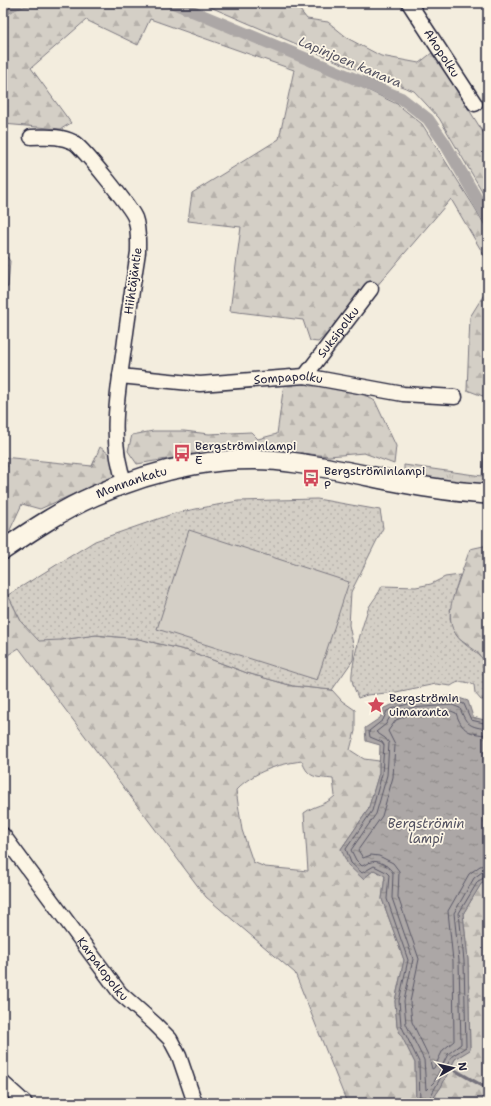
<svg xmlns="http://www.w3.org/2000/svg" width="491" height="1106" font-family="'Shantell Sans',sans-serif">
  <defs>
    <pattern id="grass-tufts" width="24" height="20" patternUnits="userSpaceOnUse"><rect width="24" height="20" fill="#d4cfc6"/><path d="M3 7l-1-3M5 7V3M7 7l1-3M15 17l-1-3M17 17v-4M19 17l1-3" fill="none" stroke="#b6b1ab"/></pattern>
    <pattern id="forest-firs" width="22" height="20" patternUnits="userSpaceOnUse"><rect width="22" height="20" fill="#d4cfc6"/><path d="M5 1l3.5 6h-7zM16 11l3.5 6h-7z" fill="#b6b1ab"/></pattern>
    <pattern id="park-dots" width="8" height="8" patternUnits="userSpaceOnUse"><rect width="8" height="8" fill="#d4cfc6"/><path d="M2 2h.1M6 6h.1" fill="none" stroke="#b6b1ab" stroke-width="1.8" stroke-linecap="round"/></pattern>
    <pattern id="water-ripples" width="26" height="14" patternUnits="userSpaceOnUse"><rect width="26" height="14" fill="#aca7a6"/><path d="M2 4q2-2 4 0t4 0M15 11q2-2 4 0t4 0" fill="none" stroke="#8c8888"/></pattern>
  </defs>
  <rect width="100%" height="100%" fill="#f3edde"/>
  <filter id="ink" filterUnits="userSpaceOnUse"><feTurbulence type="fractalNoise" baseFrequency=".025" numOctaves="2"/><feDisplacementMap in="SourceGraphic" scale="8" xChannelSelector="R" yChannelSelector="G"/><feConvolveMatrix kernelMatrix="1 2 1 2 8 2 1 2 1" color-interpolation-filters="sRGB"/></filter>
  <g filter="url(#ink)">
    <path fill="url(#grass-tufts)" stroke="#7b7880" d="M488,419V486L406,477L404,473V465L482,476Z"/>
    <path fill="url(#forest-firs)" stroke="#7b7880" fill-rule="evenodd" d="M37,3H161L340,77L397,104L422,124L475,208L488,231V262L451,199L364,301L318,342L310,341L303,320L230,311L241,227L188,221L192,193L279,139L294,70L150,19L138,45L86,20L31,68L71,123L61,129L3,124V17L16,9Z
      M201,3H296V5L307,19L328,22L349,39L381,56L419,63L433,52L486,137H488V201L439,118L414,91L357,70Z
      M3,252L10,261L8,287L3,289Z
      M488,288V398L467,390L470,317Z
      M311,381L360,392L375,401L396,446L394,464L364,453L329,456L280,451L197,454L137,464L128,451L132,435L153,431H184L209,434L251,432L258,439L277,434L284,384Z
      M100,447L113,457L114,476L40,509L22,504L10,530L3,535V457L92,466Z
      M488,545V666L476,651L459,639L451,628L450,605L470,549Z
      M8,595L22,623L61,640L96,635L139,639L189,651L247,673L293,686L332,690L342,701L355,710V731L350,750L364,759L379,761V773L368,810L341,849L363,879L374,870L385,875L382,899L404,960L395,1001L397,1026L415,1063L416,1103H347L295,973L206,897L19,648L3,658V598ZM302,761C308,779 317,777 333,779L335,796C323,807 316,804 304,813L308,871L265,867L253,862L242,830L236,790C253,772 278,764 302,761Z
      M488,879V1103H430L441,1087L455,1059L470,1049L468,960L463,914L481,884Z"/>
    <path fill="url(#park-dots)" stroke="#7b7880" d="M317,499L380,510L383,528L351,592L349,625L354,649L353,660L332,690L293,686L247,673L189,651L139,639L96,635L61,640L39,641L22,623L8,595L95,541L175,513L238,501Z
      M460,575C452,601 440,625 466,645C474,651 483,657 488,666C490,671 488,693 488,699L481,700L475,693L474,685C465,681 459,680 451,686L436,684L396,692L367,695L358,698C356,692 353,686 352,680C350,668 364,619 369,607C373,600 379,594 382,586L416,587L431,584L445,577Z"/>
    <path fill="#d4cfc6" stroke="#7b7880" d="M189,530L349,582L317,680L157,629Z"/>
    <path fill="url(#water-ripples)" stroke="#75727b" d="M453,696L468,701L473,717L488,721V879L481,884L463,914L468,960L470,1050L455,1059L441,1087L430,1103H416L415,1063L397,1027L395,1001L404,960L382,899L385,876L374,870L363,879L348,865L341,849L368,810L379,773L380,745L366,741L365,728L380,718L384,708L408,699Z"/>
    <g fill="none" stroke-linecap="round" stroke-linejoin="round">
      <path stroke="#595766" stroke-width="1" d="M488,729C470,727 466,725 460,708L452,705L410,708L391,715L386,724L376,732L385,738L389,743L387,775L376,814L351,850L356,860L362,866C365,865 367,863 371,862C378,859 390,867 393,873L392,898L413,959L404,1001L406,1024L424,1060L426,1090L434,1082L448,1054L461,1044L459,961L454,913L474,878L482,872L488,871
        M488,735C469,734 462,731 456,713L451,711L411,714L396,720L388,731L395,745L393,777L382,816L358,850L363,858L371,855L379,856L393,863L399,871L398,897L419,959L410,1002L412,1022L429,1057L432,1069L434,1068L443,1050L454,1041L453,961L448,911L469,874L480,866L488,865
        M420,1103L419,1062L401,1025L399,1001L408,960L387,899L389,875L386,872L374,866L362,873L351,863L346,849L372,811L382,774L384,745L382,742L370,737L369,731L383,720L387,711C408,702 443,695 464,704L471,720L488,724
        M427,1103L452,1056L466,1047L464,961L459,913L478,881L488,876"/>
      <path stroke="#75727b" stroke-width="3.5" d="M451,1068L488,1089"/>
      <path stroke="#aca7a6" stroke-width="12" d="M173,3L401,98L428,119L444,142L488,218
        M3,9L17,3"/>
      <g stroke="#22223b" stroke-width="17">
        <g id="street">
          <path id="s1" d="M409,3L475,104"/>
          <path d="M31,137C45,137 60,135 73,142C81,145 132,209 135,218C139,229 138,241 138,252C133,284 128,316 124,348C118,392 108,441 125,483"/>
          <path id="s2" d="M120,376L200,384L305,376L403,394L455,397"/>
          <path id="s3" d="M305,376L371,289"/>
          <path id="s4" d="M3,835L120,993L155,1024L170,1039L179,1056L195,1103"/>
          <path d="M3,1083L25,1103"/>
        </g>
      </g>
      <g stroke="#22223b" stroke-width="22">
        <g id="secondary">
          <path id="s5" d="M3,550C32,530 62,510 94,496C157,468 229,452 297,463C361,472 423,491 488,494"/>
        </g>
      </g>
      <use href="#street" stroke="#fcf5e5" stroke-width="14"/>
      <use href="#secondary" stroke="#fcf5e5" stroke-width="19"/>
    </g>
  </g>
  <defs>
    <g id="bus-bare" transform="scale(1.38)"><path d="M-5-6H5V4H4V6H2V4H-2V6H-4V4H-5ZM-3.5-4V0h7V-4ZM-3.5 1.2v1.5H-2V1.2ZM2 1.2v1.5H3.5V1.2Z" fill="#d1495b" stroke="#fcf5e5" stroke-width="2.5" paint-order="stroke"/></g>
    <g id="sight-bare" transform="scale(1.38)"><path d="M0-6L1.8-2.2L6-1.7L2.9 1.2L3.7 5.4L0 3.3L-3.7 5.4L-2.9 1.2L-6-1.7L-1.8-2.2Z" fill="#d1495b" stroke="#fcf5e5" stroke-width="2.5" paint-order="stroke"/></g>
  </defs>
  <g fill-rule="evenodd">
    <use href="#bus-bare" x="182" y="453"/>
    <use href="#bus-bare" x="311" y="478"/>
    <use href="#sight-bare" x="376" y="705"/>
  </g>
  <g text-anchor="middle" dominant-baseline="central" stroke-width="3.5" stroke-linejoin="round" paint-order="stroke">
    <g font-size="12" fill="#22223b" stroke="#fcf5e5">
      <text stroke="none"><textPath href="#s1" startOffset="60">Ahopolku</textPath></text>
      <text transform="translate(133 281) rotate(-82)">Hiihtäjäntie</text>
      <text stroke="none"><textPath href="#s3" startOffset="55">Suksipolku</textPath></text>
      <text stroke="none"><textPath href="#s2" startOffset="169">Sompapolku</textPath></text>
      <text stroke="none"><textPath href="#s5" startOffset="146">Monnankatu</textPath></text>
      <text stroke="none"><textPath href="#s4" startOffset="167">Karpalopolku</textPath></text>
    </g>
    <g font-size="12" fill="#22223b" stroke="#fcf5e5" text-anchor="start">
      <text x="195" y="446">Bergströminlampi<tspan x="195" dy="14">E</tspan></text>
      <text x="324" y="471">Bergströminlampi<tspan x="324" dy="14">P</tspan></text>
      <text x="389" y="698">Bergströmin<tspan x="389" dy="14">uimaranta</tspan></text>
    </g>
    <g font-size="13" font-style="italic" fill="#525160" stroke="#fcf5e5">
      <text transform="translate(350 62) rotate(23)">Lapinjoen kanava</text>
      <text x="426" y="823">Bergströmin<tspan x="426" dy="15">lampi</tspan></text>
    </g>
  </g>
  <rect width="491" height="1106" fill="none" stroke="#fcf5e5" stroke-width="16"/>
  <rect x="8" y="8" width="475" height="1090" fill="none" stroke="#22223b" stroke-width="1.5" filter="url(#ink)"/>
  <g transform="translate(453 1068) rotate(82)" stroke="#fcf5e5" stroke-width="3" paint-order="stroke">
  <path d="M0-3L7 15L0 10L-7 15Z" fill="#22223b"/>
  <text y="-6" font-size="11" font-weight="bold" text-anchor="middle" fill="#22223b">N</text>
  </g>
</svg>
